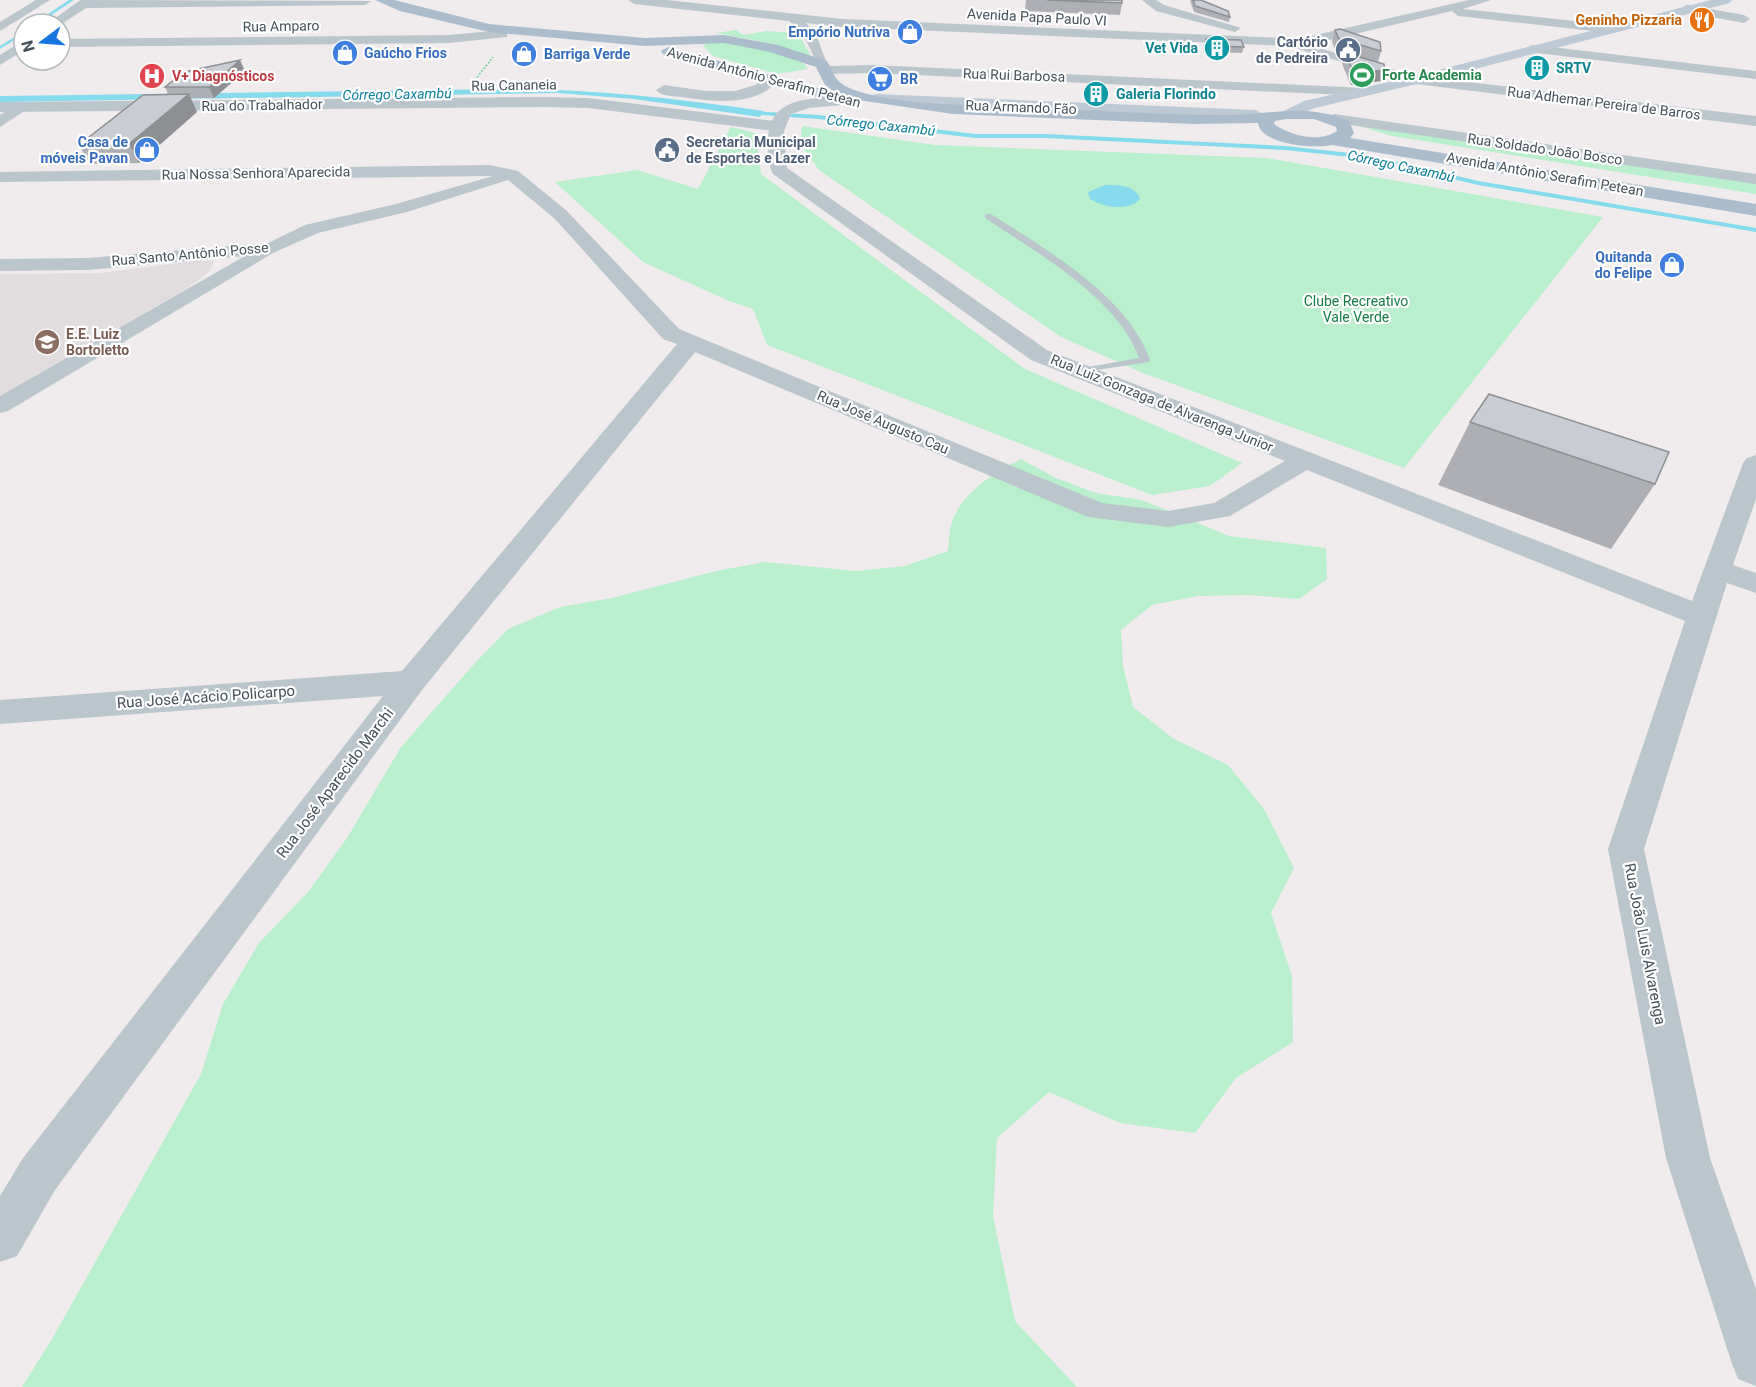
<svg xmlns="http://www.w3.org/2000/svg" width="1756" height="1387" font-family="Roboto,sans-serif">
  <rect width="100%" height="100%" fill="#f0eced"/>
  <path fill="#e1dddf" d="M200,260L214,261L211,270L188,288L0,396V274L102,273Z"/>
  <path fill="#b9efcc" d="M736,30L743,35L767,31L798,33L811,56L763,42L716,33Z
    M713,41C733,44 800,51 808,69L777,74L713,56L703,45Z
    M1349,123L1756,182V194L1392,136Z
    M802,126L935,145L1267,158L1603,217L1404,468L1143,373L1061,337L819,170L800,144Z
    M731,127L756,133L761,174L1025,369L1242,463L1210,486L1152,495L767,345L753,309L729,301L643,262L555,182L637,170L698,189Z
    M1021,459L1056,478L1096,493L1142,500L1229,536L1326,548L1327,579L1299,599L1249,595L1198,596L1152,605L1121,630L1123,666L1133,707L1174,739L1228,765L1264,809L1294,868L1271,913L1292,976L1293,1042L1236,1078L1195,1133L1120,1123L1049,1092L997,1138L993,1216L1015,1321L1077,1387H22L52,1339L201,1074L223,1004L259,943L309,891L347,838L401,747L475,663L508,629L560,607L612,598L716,571L765,562L856,571L905,566L948,551C949,542 949,530 952,522C963,491 994,473 1021,459Z"/>
  <path fill="#85dbed" d="M510,89C596,89 679,99 764,111L760,117L634,99L558,93L0,102V96Z
    M1105,185C1118,185 1136,185 1140,199C1129,212 1103,207 1090,199L1088,192Z"/>
  <g fill="none" stroke-linecap="round" stroke-linejoin="round">
    <path fill="#85dbed" fill-rule="evenodd" d="M69,0H74L38,24H33Z
      M24,31V34L0,49V46Z
      M749,111L818,115L975,134H1046L1285,146L1369,155L1478,181L1756,228V232L1478,185L1369,159L1285,150L1046,138H975L818,119L747,114Z"/>
    <path stroke="#71cd9d" stroke-width="1.5" stroke-dasharray="2 1.5" stroke-linecap="butt" d="M475,80L493,57"/>
    <path fill="#bbc5cc" fill-rule="evenodd" d="M985,214H991C1046,250 1127,295 1150,360L1149,362L1077,373V369L1139,358C1118,298 1036,252 985,218Z"/>
    <path fill="#bbc5cc" fill-rule="evenodd" d="M36,0H50L0,31V22Z
      M628,0H667L843,19L1283,38H1302L1469,0H1491L1463,9L1611,25L1617,29L1611,33L1458,16L1452,11L1308,45L1417,76L1756,116V126L1416,84L1288,46L843,27L806,23L815,32L828,66L872,65L1365,88L1372,92L1365,96L872,73L824,74L817,70L819,67L803,34L789,21L634,4Z
      M1142,0H1156L1164,5L1241,28L1235,32L1156,11Z
      M79,1L81,0L371,1L365,5L86,8L60,25L47,24Z
      M1688,5L1744,15L1750,19L1744,23L1684,12V6Z
      M502,30L507,31V37L449,43L60,47V39L449,35Z
      M24,40V50L0,65V55Z
      M1534,45L1756,71V79L1529,52V46Z
      M848,97L855,101L853,104L809,108L791,114L784,131L787,168L1047,350L1692,601L1743,463L1747,458L1756,455V499L1733,565L1756,573V593L1727,583L1644,849L1710,1158L1756,1289V1386L1738,1379L1731,1361L1666,1158L1608,849L1685,621L1307,470L1230,516L1168,527L1088,517L695,352L422,690L55,1190L17,1256L0,1262V1196L23,1158L383,696L0,724V700L402,671L677,344L663,339L555,219L508,180L407,212L318,233L273,253L8,411L0,413V396L245,256L88,270L0,271V259L88,258L268,243L305,225L396,204L493,176L0,182V172L490,165L518,171L567,211L679,329L1102,503L1168,511L1214,503L1285,461L1031,360L773,174C768,165 768,151 768,141C769,94 813,99 848,97Z
      M21,102L29,107L26,110L0,127V115Z
      M1334,114L1756,174V184L1329,122L1326,119L1329,116Z"/>
    <path fill="#bbc5cc" fill-rule="evenodd" d="M771,76L778,80C757,107 713,102 683,97C674,96 662,97 656,90L664,85L706,91H735L755,85Z
      M545,97L588,98L775,121L783,126L775,131L588,108L545,107L0,112V102Z"/>
    <path fill="#bdc9d4" fill-rule="evenodd" d="M1711,0H1732L1730,3L1421,83L1315,108L1290,117L1282,112L1304,101L1415,76Z
      M876,94L1256,110L1264,115L1256,120L956,109L871,102L868,99L871,96Z"/>
    <path fill="#abbdcd" fill-rule="evenodd" d="M375,0H394L489,24L645,38L724,35L778,45L827,61C833,71 834,80 845,86C886,106 975,105 1022,107C1090,110 1159,115 1227,115C1272,115 1305,102 1349,121L1354,133L1350,138L1756,204V216L1332,145C1315,149 1261,145 1258,123L1193,124L953,114L858,100V105L852,107L663,54L661,51L668,47L836,93L825,85L816,67L770,52L724,43L645,46L489,32L400,11ZM1286,119H1314L1336,127L1337,131C1319,143 1291,136 1274,124L1275,121Z"/>
  </g>
  <path fill="#adafb5" d="M1026,0H1122V3L1120,15L1025,11Z
    M1190,0H1193L1230,17L1229,22L1194,12Z
    M1335,30L1381,51L1378,62L1381,81L1351,85L1342,64L1345,53L1336,51L1332,42Z
    M1206,39L1244,47L1242,53L1207,52L1205,45Z
    M245,71L214,98H190L197,112L139,163L90,164L79,145L168,94L165,87Z
    M1470,422L1655,484L1611,549L1438,485Z"/>
  <path fill="#8d8f93" d="M240,60L245,71L214,98L209,87Z
    M1385,70L1381,81L1351,85L1354,73Z
    M189,94L197,112L139,163L129,144Z"/>
  <path fill="#c9ccd2" stroke="#8d8f93" stroke-width="1.5" d="M1047,0H1122V3Z
    M1193,0H1201L1228,11L1230,17L1195,6Z
    M1340,29L1380,42L1381,51L1339,39L1335,30Z
    M1206,39L1241,40L1244,47L1208,46Z
    M1345,53L1384,64L1385,70L1354,73Z
    M240,60L209,87H165L184,72Z
    M189,94L129,144L79,145L143,95Z
    M1489,394L1669,452L1655,484L1470,422Z"/>
  <defs>
    <g id="restaurant-disc" transform="scale(1.35)"><circle r="9.5" fill="#e8710a" stroke="#fff"/><path d="M-5-6h1v4h1v-4h1v4h1v-4h1v5L-1.5 .5V6h-2V.5L-5-1ZM5-6V6H3V1.5H1.5Q1.5-4 5-6Z" fill="#fff"/></g>
    <g id="shop-disc" transform="scale(1.35)"><circle r="9.5" fill="#3f7fe0" stroke="#fff"/><path d="M-5-2.5h2.3a2.7 3.5 0 0 1 5.4 0H5L5.5 6h-11ZM-1.5-2.5h3a1.5 2.3 0 0 0-3 0Z" fill="#fff"/></g>
    <g id="building-disc" transform="scale(1.35)"><circle r="9.5" fill="#0f9aa8" stroke="#fff"/><path d="M-4-6H4V6H1V3H-1V6H-4ZM-2.5-4.3h1.7v1.8h-1.7ZM.8-4.3h1.7v1.8H.8ZM-2.5-1h1.7V.8h-1.7ZM.8-1h1.7V.8H.8Z" fill="#fff"/></g>
    <g id="civic-disc" transform="scale(1.35)"><circle r="9.5" fill="#5c6f8a" stroke="#fff"/><path d="M-.6-6.5H3V-4.5H.6V-3L4-1V1h2V6H-6V1h2V-1L-.6-3ZM-1.2 2.5V6h2.4V2.5Z" fill="#fff"/></g>
    <g id="stadium-disc" transform="scale(1.35)"><circle r="9.5" fill="#2e9e5b" stroke="#fff"/><path d="M0-5a6.5 5 0 1 0 0 10a6.5 5 0 1 0 0-10ZM-3.5-1.8h7v3.6h-7Z" fill="#fff"/></g>
    <g id="hospital-disc" transform="scale(1.35)"><circle r="9.5" fill="#e0444e" stroke="#fff"/><path d="M-5-5h3v3.5h4V-5h3V5h-3V1.5h-4V5h-3Z" fill="#fff"/></g>
    <g id="supermarket-disc" transform="scale(1.35)"><circle r="9.5" fill="#3f7fe0" stroke="#fff"/><path d="M-6-5.5h2.5l.6 2H6L4.5 2H-2.5L-4.4-4H-6ZM-1.5 3.2a1.3 1.3 0 1 0 .1 0ZM3 3.2a1.3 1.3 0 1 0 .1 0Z" fill="#fff"/></g>
    <g id="school-disc" transform="scale(1.35)"><circle r="9.5" fill="#8d6e63" stroke="#fff"/><path d="M0-5L7-2L0 1L-7-2ZM-4 1L0 2.5L4 1V4Q0 6-4 4Z" fill="#fff"/></g>
  </defs>
  <g fill-rule="evenodd">
    <use href="#restaurant-disc" x="1702" y="20"/>
    <use href="#shop-disc" x="910" y="32"/>
    <use href="#building-disc" x="1217" y="48"/>
    <use href="#civic-disc" x="1348" y="50"/>
    <use href="#shop-disc" x="345" y="53"/>
    <use href="#shop-disc" x="524" y="54"/>
    <use href="#building-disc" x="1537" y="68"/>
    <use href="#stadium-disc" x="1362" y="75"/>
    <use href="#hospital-disc" x="152" y="76"/>
    <use href="#supermarket-disc" x="880" y="79"/>
    <use href="#building-disc" x="1096" y="94"/>
    <use href="#shop-disc" x="147" y="150"/>
    <use href="#civic-disc" x="667" y="150"/>
    <use href="#shop-disc" x="1672" y="265"/>
    <use href="#school-disc" x="47" y="342"/>
  </g>
  <g text-anchor="middle" dominant-baseline="central" stroke-width="4.5" stroke-linejoin="round" paint-order="stroke">
    <g font-size="14" fill="#45515a" stroke="#fff">
      <text transform="translate(1037 17) rotate(3)">Avenida Papa Paulo VI</text>
      <text transform="translate(281 26) rotate(-1)">Rua Amparo</text>
      <text transform="translate(1014 75) rotate(2)">Rua Rui Barbosa</text>
      <text transform="translate(764 77) rotate(15)">Avenida Antônio Serafim Petean</text>
      <text transform="translate(514 85) rotate(-1)">Rua Cananeia</text>
      <text transform="translate(1604 103) rotate(7)">Rua Adhemar Pereira de Barros</text>
      <text transform="translate(262 105) rotate(-1)">Rua do Trabalhador</text>
      <text transform="translate(1021 107) rotate(2)">Rua Armando Fão</text>
      <text transform="translate(1545 149) rotate(8)">Rua Soldado João Bosco</text>
      <text transform="translate(256 173) rotate(-1)">Rua Nossa Senhora Aparecida</text>
      <text transform="translate(1545 174) rotate(10)">Avenida Antônio Serafim Petean</text>
      <text transform="translate(190 254) rotate(-5)">Rua Santo Antônio Posse</text>
      <text transform="translate(1162 403) rotate(22)">Rua Luiz Gonzaga de Alvarenga Junior</text>
      <text transform="translate(883 422) rotate(23)">Rua José Augusto Cau</text>
    </g>
    <g font-size="14" font-weight="bold" fill="#c56008" stroke="#fff" text-anchor="end">
      <text x="1682" y="20">Geninho Pizzaria</text>
    </g>
    <g font-size="14" font-weight="bold" fill="#366cbe" stroke="#fff" text-anchor="end">
      <text x="890" y="32">Empório Nutriva</text>
      <text x="364" y="53" text-anchor="start">Gaúcho Frios</text>
      <text x="544" y="54" text-anchor="start">Barriga Verde</text>
      <text x="900" y="79" text-anchor="start">BR</text>
      <text x="128" y="142">Casa de<tspan x="128" dy="16">móveis Pavan</tspan></text>
      <text x="1652" y="257">Quitanda<tspan x="1652" dy="16">do Felipe</tspan></text>
    </g>
    <g font-size="14" font-weight="bold" fill="#4e5e75" stroke="#fff" text-anchor="end">
      <text x="1328" y="42">Cartório<tspan x="1328" dy="16">de Pedreira</tspan></text>
      <text x="686" y="142" text-anchor="start">Secretaria Municipal<tspan x="686" dy="16">de Esportes e Lazer</tspan></text>
    </g>
    <g font-size="14" font-weight="bold" fill="#0d838f" stroke="#fff" text-anchor="start">
      <text x="1198" y="48" text-anchor="end">Vet Vida</text>
      <text x="1556" y="68">SRTV</text>
      <text x="1116" y="94">Galeria Florindo</text>
    </g>
    <g font-size="14" font-weight="bold" fill="#27864d" stroke="#fff" text-anchor="start">
      <text x="1382" y="75">Forte Academia</text>
    </g>
    <g font-size="14" font-weight="bold" fill="#be3a42" stroke="#fff" text-anchor="start">
      <text x="172" y="76">V+ Diagnósticos</text>
    </g>
    <g font-size="14" font-style="italic" fill="#0b8099" stroke="#fff">
      <text transform="translate(397 94) rotate(-1)">Córrego Caxambú</text>
      <text transform="translate(881 125) rotate(6)">Córrego Caxambú</text>
      <text transform="translate(1401 166) rotate(12)">Córrego Caxambú</text>
    </g>
    <g font-size="14" fill="#157c45" stroke="#fff">
      <text x="1356" y="301">Clube Recreativo<tspan x="1356" dy="16">Vale Verde</tspan></text>
    </g>
    <g font-size="14" font-weight="bold" fill="#785e54" stroke="#fff" text-anchor="start">
      <text x="66" y="334">E.E. Luiz<tspan x="66" dy="16">Bortoletto</tspan></text>
    </g>
    <g font-size="15" fill="#45515a" stroke="#fff">
      <text transform="translate(206 697) rotate(-4)">Rua José Acácio Policarpo</text>
      <text transform="translate(335 783) rotate(-53)">Rua José Aparecido Marchi</text>
      <text transform="translate(1645 944) rotate(79)">Rua João Luis Alvarenga</text>
    </g>
  </g>
  <g transform="translate(42 42) rotate(254)"><circle r="28" fill="#ffffff" stroke="#b5b9bd" stroke-width="1.5"/>
  <path d="M0-4.5L10 22L0 15L-10 22Z" fill="#1675e0"/>
  <text y="-9" font-size="16" font-weight="bold" text-anchor="middle" fill="#45515a">N</text>
  </g>
</svg>
